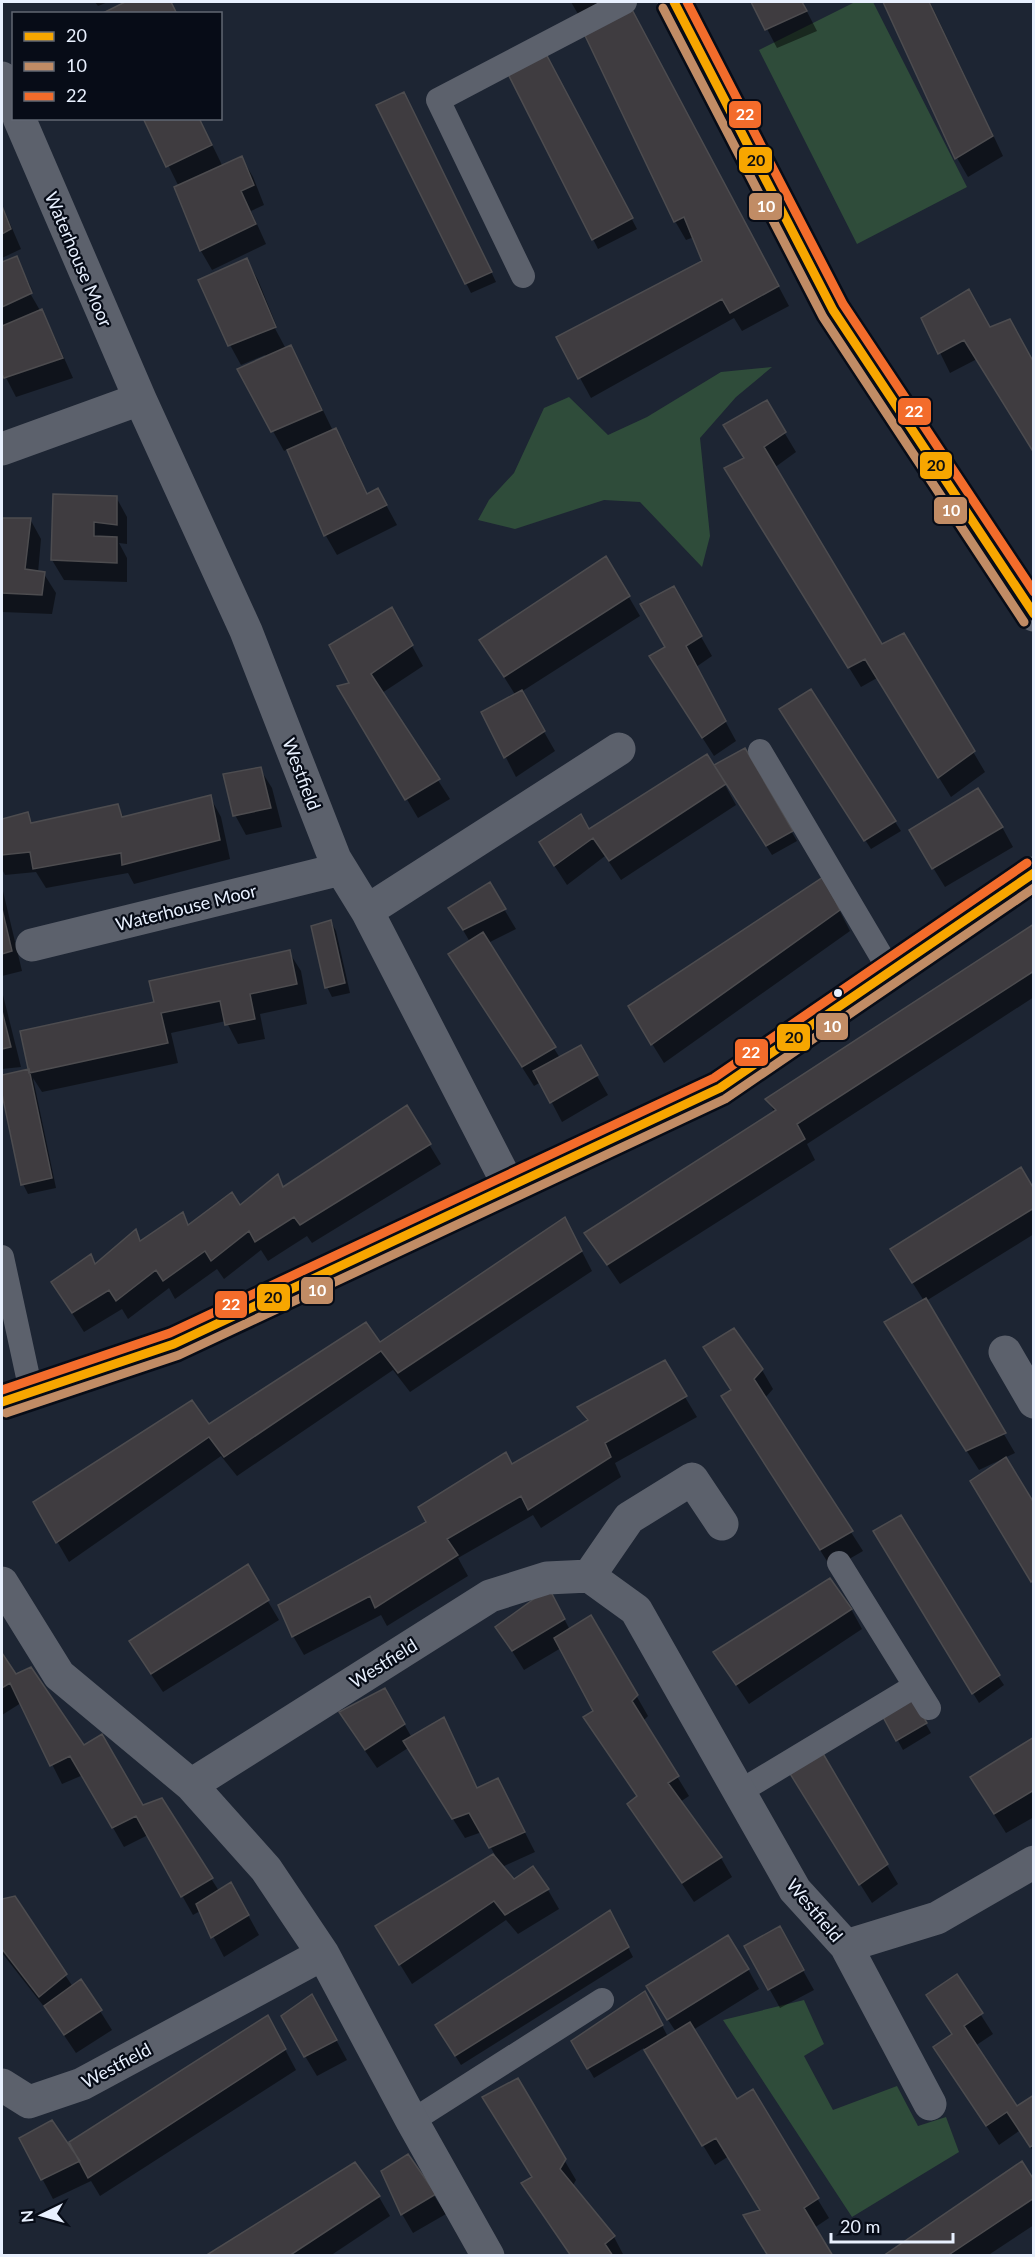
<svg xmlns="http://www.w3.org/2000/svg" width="1035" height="2257" font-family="Lato,sans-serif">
  <rect width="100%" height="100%" fill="#1d2533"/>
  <path fill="#2f4c3a" d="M855,2H873L967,187L857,244L759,50Z
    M772,367L736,397L700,438L710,536L702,567L640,502L604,500L515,529L478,520L489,500L514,473L544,408L569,397L608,435L647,417L721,372Z
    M804,2000L824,2044L804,2056L833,2110L897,2086L918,2126L946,2117L959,2152L852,2217L723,2020Z"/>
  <path fill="#0007" d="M95,2H108L98,6Z
    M128,2H171L177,14H105Z
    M571,2H600L578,14Z
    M753,2H802L817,31L777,48Z
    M884,2H930L1003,156L968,177L957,158Z
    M636,18L789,306L742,331L734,318L591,398L558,338L703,262L694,237L686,240L675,221Z
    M550,64L637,229L598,249L593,239Z
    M409,103L496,282L471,293L466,283Z
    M145,118H199L223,167L242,158L253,177L264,205L251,211L266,244L212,270L201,251L176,188L179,187Z
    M2,205L21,249L2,258Z
    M16,258L34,293L30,286L27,288L52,331L73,378L16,397L2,370V328L4,327L2,322V263Z
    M247,260L258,280L277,327L273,320L271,321L286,349L291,347L302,367L333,431L335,430L347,449L368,495L378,490L397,525L337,555L326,536L288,449L284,451L239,370L266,358L265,355L241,365L230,345L200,280Z
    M923,318L990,328L977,359L950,373Z
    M766,402L796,452L774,468L882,646L904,635L985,772L951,797L877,678L861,687L738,488L745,459Z
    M116,497L127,517V544L119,543L127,558V582L64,580L52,560Z
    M2,519H30L41,539L38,573L44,574L56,593L52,614L2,612Z
    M606,558L640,616L521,692L555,751L516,777L483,713L516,696L481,640Z
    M673,588L712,656L696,667L736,741L714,756L651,657L667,648Z
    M402,628L423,666L382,693L450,799L418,818L340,687L351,684Z
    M810,691L901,831L871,849L787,719Z
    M744,750L797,841L772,855L727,784L725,785L736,805L621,880L605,856L567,885L552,862L589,830Z
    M260,769L272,788L282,827L246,835L235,815Z
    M210,797L221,817L230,859L134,884L128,873L46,888L36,872L5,875L2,869V820L27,814L33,824L118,806L124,818Z
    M1002,827L1013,847L945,887L922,850Z
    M489,884L516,929L488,943L560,1058L580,1047L608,1095L562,1122L541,1082L534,1086L462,974L470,942L450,908Z
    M2,887L22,971L2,976Z
    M833,898L850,931L664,1063L641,1026Z
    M331,922L336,931L350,993L332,997L327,987Z
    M1034,925V997L807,1144L815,1160L620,1284L586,1234L775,1113L767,1099Z
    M289,952L301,971L307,1004L260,1014L265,1039L238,1044L226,1021L171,1033L178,1063L42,1092L33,1078L56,1188L28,1194L23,1184L2,1087V1076L30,1070Z
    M2,991L21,1067L2,1069Z
    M407,1108L441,1164L312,1243L307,1236L268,1261L261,1250L224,1279L217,1269L175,1299L169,1288L128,1319L122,1309L84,1332L53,1283L95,1265L135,1231L142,1242L182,1214L189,1227L240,1207L278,1177L284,1188Z
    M1034,1191V1234L926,1301L1015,1453L979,1470L897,1342L924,1301L904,1269Z
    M565,1219L592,1271L410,1392L393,1370L237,1476L221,1456L69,1562L35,1503L209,1426L380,1344Z
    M664,1362L697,1417L615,1463L621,1477L541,1528L533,1515L458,1558L468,1576L387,1626L381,1615L304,1655L293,1636L428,1523L512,1466L588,1422L579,1408Z
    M762,1370L773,1389L765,1398L863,1551L832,1569L723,1397Z
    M875,1532L998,1676L1004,1685L979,1703Z
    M247,1566L279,1620L163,1692L142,1661Z
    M559,1609L570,1630L591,1617L648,1716L643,1721L689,1796L680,1802L721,1858L732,1877L694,1902L629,1804L638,1797L585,1717L595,1712L561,1648L524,1670L497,1627Z
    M851,1609L862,1629L749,1704L715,1653Z
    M2,1656L15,1676L143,1807L161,1800L219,1891L231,1884L259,1935L224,1957L200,1911L193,1915L148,1835L124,1847L83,1775L62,1784L21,1703L2,1715Z
    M904,1687L931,1733L903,1750L878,1704Z
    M385,1690L412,1738L443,1719L478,1789L498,1780L535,1852L502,1867L514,1881L548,1890L559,1909L518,1934L506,1920L412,1984L377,1927L495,1855L482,1832L465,1838L408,1748L377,1768L352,1732L341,1713Z
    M1034,1739V1817L1006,1833L983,1797Z
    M818,1747L898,1884L872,1903L797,1784Z
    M14,1898L73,1987L100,2011L112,2030L76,2053L49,2013L2,1953V1901Z
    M615,1922L633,1957L461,2065L442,2035Z
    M779,1928L814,1990L780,2008L746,1947Z
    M748,1969L759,1989L693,2030L736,2101L752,2091L829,2218L814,2228L762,2211L729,2156L715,2165L644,2048L594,2078L573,2042L650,2002L668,2037L676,2032L659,2006Z
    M956,1976L993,2034L975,2046L1017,2108L1034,2096V2152L1019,2131L999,2145L935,2048L953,2036L928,1996Z
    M323,2016L347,2060L317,2076L305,2056Z
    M278,2036L296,2070L100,2196L91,2181L53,2199L21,2139L77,2160Z
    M517,2080L576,2180L572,2187L614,2237L624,2256H571L533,2178Z
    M408,2156L446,2214L413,2233L402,2214Z
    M1034,2183V2225L987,2256H885Z
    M379,2197L390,2216L330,2256H208Z"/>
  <path fill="#3f3c40" stroke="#4d4c4f" stroke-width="1.5" d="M125,2H171L177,14H101Z
    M628,2L779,286L730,313L722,299L578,379L556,337L702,261L684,217L674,222L578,21Z
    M751,2H802L807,11L765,30Z
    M883,2H929L993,136L955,159Z
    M545,52L633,218L592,240L507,72Z
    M404,92L492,272L465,284L376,105Z
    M143,118H199L212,145L166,167Z
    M242,156L254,185L241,191L256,224L200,251L174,187Z
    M2,206L11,229L2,234Z
    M17,256L32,293L2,307V262Z
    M247,258L276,327L228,346L198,280Z
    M969,289L990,327L1010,319L1034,363V453L964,340L938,354L921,318Z
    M42,309L63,358L4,378L2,374V326Z
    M291,345L322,410L271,432L237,369Z
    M767,400L786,432L764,447L882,644L904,633L975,751L938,778L865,659L848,668L724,468L744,458L723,425Z
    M336,428L367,494L378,488L387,505L324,536L287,450Z
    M53,494L117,496V525L94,522V536L117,537V563L51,560Z
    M2,518H31L25,569L45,572L42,595L2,593Z
    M606,556L630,596L504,677L479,640Z
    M674,586L702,636L686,646L726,721L702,738L649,656L665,647L640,604Z
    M392,607L413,645L371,674L440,779L405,800L337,686L349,683L329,645Z
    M811,689L896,821L864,841L779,709Z
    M522,690L545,731L504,758L481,712Z
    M745,748L793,831L766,846L714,765Z
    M707,754L726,784L609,861L593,838L554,866L539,842L581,814L589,829Z
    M261,767L271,808L233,816L223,774Z
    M978,788L1003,827L932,869L909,830Z
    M211,795L220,840L122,865L121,853L33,869L30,852L2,855V819L28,812L31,823L118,804L122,817Z
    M823,877L840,910L651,1045L628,1006Z
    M490,882L506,909L463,930L448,908Z
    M2,909L12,951L2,954Z
    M331,920L345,983L325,988L311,926Z
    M1034,924V971L797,1124L805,1139L607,1265L584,1233L776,1110L765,1099Z
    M483,932L556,1047L522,1067L448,954Z
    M290,950L297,984L250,994L255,1019L225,1025L220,1001L161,1013L168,1043L29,1073L20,1031L154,1002L149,981Z
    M2,1011L11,1047L2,1049Z
    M581,1045L598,1075L550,1103L533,1071Z
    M29,1069L52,1178L21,1185L2,1094V1075Z
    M407,1105L431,1144L300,1225L294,1217L255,1242L249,1231L211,1261L205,1251L163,1281L156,1270L116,1301L109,1290L72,1313L51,1282L91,1254L95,1264L136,1229L140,1241L183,1212L188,1225L232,1192L240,1205L278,1174L283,1187Z
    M1021,1167L1034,1189V1208L912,1283L890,1249Z
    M565,1217L582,1251L398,1373L381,1351L224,1457L209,1437L56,1543L33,1502L192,1400L209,1424L366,1322L380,1342Z
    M926,1298L1006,1433L966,1451L884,1322Z
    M734,1328L763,1369L754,1379L853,1531L820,1550L721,1396L731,1390L703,1347Z
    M665,1360L687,1396L605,1443L611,1457L528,1510L521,1496L447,1539L458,1555L375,1608L370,1596L292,1637L278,1605L426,1522L418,1507L506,1452L512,1464L588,1420L577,1407Z
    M1006,1457L1034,1503V1579L1031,1582L970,1481Z
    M901,1515L1000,1675L972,1694L873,1531Z
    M248,1564L269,1600L151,1674L129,1641Z
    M830,1578L852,1609L736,1685L713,1652Z
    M549,1588L565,1619L512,1651L495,1627Z
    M591,1615L638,1695L632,1701L679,1776L668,1783L722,1857L682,1883L627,1804L637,1796L583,1717L593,1711L554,1638Z
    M2,1653L16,1674L31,1667L84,1745L102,1734L143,1805L162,1798L213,1878L181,1897L136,1816L112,1828L70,1756L50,1766L10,1683L2,1688Z
    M905,1685L927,1723L896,1741L876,1704Z
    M385,1688L405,1724L365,1750L339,1712Z
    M444,1717L477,1788L498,1778L525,1832L489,1848L469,1813L452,1819L403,1741Z
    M1034,1737V1790L994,1814L970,1777Z
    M818,1745L888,1864L859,1885L784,1764Z
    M493,1854L514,1879L533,1866L549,1889L505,1915L494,1901L399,1965L375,1926Z
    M231,1882L249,1915L211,1938L196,1904Z
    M15,1896L67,1974L39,1997L2,1949V1899Z
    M610,1910L629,1947L455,2056L435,2025Z
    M780,1926L804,1970L768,1990L744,1946Z
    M728,1935L749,1969L667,2020L646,1986Z
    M957,1974L983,2013L964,2026L1017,2106L1034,2095V2145L1030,2147L1007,2112L986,2126L933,2047L952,2034L926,1995Z
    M81,1979L102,2010L64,2035L44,2006Z
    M645,1991L663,2025L587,2069L571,2041Z
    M312,1994L337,2040L304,2057L281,2016Z
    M268,2015L286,2049L88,2178L69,2142Z
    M690,2022L737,2099L753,2089L819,2198L804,2208L833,2256H768L743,2215L760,2210L716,2138L702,2146L644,2050Z
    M518,2078L566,2159L560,2169L615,2236L605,2244L613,2256H571L521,2183L532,2177L482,2097Z
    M52,2120L80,2161L41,2180L19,2138Z
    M408,2154L436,2194L401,2215L381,2171Z
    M1022,2161L1034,2180V2198L947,2256H883Z
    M355,2162L380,2196L289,2256H205Z"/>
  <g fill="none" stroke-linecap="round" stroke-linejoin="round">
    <path stroke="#5c616c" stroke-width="24" d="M523,276L438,100L625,2
      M760,751L890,971
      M2,1257L31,1391
      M839,1563L929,1708
      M739,1792L915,1686
      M412,2121L602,2000"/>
    <path stroke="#5c616c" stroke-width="33" d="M2,78L14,106
      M19,118L140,399L246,631L335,859L367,911L510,1188
      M2,449L140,399
      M367,911L619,749
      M32,945L341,869
      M1005,1352L1034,1402
      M589,1576L629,1518L692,1479L722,1524
      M2,1583L59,1675L191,1785L266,1869L323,1954L412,2121L488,2256
      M191,1785L490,1596L547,1578L589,1576L636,1610L795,1890L846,1946L937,1918L1034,1862
      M846,1946L930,2104
      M2,2085L29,2102L82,2084L323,1954"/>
    <path stroke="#5c616c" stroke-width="33" d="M674,2L833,310L1034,615
      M2,1402L174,1344L720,1088L1034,873"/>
    <g stroke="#070c17" stroke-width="14">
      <path id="bus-1" d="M674,2L833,310L1034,614
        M2,1402L174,1344L720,1088L1034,873"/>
    </g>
    <g stroke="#070c17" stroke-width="14">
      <path id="bus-2" d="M663,8L823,317L1024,622
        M6,1413L179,1355L725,1099L1034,888"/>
    </g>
    <g stroke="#070c17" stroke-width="14">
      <path id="bus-3" d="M687,2L843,304L1034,592
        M2,1390L170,1333L714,1078L1027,863"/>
    </g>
    <use href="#bus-1" stroke="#f7a600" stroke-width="9"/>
    <use href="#bus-2" stroke="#c18c65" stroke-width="9"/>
    <use href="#bus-3" stroke="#f36c2b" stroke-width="9"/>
  </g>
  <circle fill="#e8f0fe" stroke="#070c17" stroke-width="2" cx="838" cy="993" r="5"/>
  <g text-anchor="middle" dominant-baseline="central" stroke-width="4.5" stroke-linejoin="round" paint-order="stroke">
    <g font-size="18" fill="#e8f0fe" stroke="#070c17">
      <text transform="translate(79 259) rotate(67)">Waterhouse Moor</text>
      <text transform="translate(302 774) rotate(69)">Westfield</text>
      <text transform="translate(186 907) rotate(-14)">Waterhouse Moor</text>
      <text transform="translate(383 1663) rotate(-32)">Westfield</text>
      <text transform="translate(815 1910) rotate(50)">Westfield</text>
      <text transform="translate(116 2065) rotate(-28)">Westfield</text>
    </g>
  </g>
  <g stroke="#070c17" stroke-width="2">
    <rect x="728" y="100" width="34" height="29" rx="6" fill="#f36c2b"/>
    <rect x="738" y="146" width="35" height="28" rx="6" fill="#f7a600"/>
    <rect x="748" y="192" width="35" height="29" rx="6" fill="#c18c65"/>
    <rect x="897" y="397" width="35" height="29" rx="6" fill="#f36c2b"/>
    <rect x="919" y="451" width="34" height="29" rx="6" fill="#f7a600"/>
    <rect x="933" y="496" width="35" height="29" rx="6" fill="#c18c65"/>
    <rect x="815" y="1012" width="34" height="29" rx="6" fill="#c18c65"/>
    <rect x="776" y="1023" width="35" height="29" rx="6" fill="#f7a600"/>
    <rect x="734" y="1038" width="35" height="29" rx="6" fill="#f36c2b"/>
    <rect x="300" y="1276" width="34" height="29" rx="6" fill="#c18c65"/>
    <rect x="256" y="1283" width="35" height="29" rx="6" fill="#f7a600"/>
    <rect x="214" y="1290" width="34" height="29" rx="6" fill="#f36c2b"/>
  </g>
  <g font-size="16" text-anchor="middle" font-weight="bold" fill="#fff">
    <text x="745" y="120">22</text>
    <text x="766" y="212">10</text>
    <text x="914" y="417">22</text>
    <text x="951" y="516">10</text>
    <text x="832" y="1032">10</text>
    <text x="751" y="1058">22</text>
    <text x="317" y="1296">10</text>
    <text x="231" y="1310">22</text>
  </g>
  <g font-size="16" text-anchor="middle" font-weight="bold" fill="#111">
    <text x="756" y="166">20</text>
    <text x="936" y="471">20</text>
    <text x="794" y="1043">20</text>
    <text x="273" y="1303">20</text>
  </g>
  <rect width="1035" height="2257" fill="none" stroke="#e8f0fe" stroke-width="6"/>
  <rect x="12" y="12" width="210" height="108" fill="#070c17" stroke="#616773" stroke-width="1.5"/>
  <rect x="24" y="32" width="30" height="9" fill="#f7a600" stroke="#616773" stroke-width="1.5"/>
  <text x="66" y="42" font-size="18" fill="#e8f0fe">20</text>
  <rect x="24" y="62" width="30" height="9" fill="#c18c65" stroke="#616773" stroke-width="1.5"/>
  <text x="66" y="72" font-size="18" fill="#e8f0fe">10</text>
  <rect x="24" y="92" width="30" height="9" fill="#f36c2b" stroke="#616773" stroke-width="1.5"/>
  <text x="66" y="102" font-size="18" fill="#e8f0fe">22</text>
  <g transform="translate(42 2215) rotate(265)" stroke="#070c17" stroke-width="4.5" paint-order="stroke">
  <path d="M0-4.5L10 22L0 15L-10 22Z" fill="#e8f0fe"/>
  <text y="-9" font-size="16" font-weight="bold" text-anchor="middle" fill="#e8f0fe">N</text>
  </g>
  <path d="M831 2233v9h122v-9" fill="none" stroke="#e8f0fe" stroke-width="3"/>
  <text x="840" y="2233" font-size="18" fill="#e8f0fe" stroke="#070c17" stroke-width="4.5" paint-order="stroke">20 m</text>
</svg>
